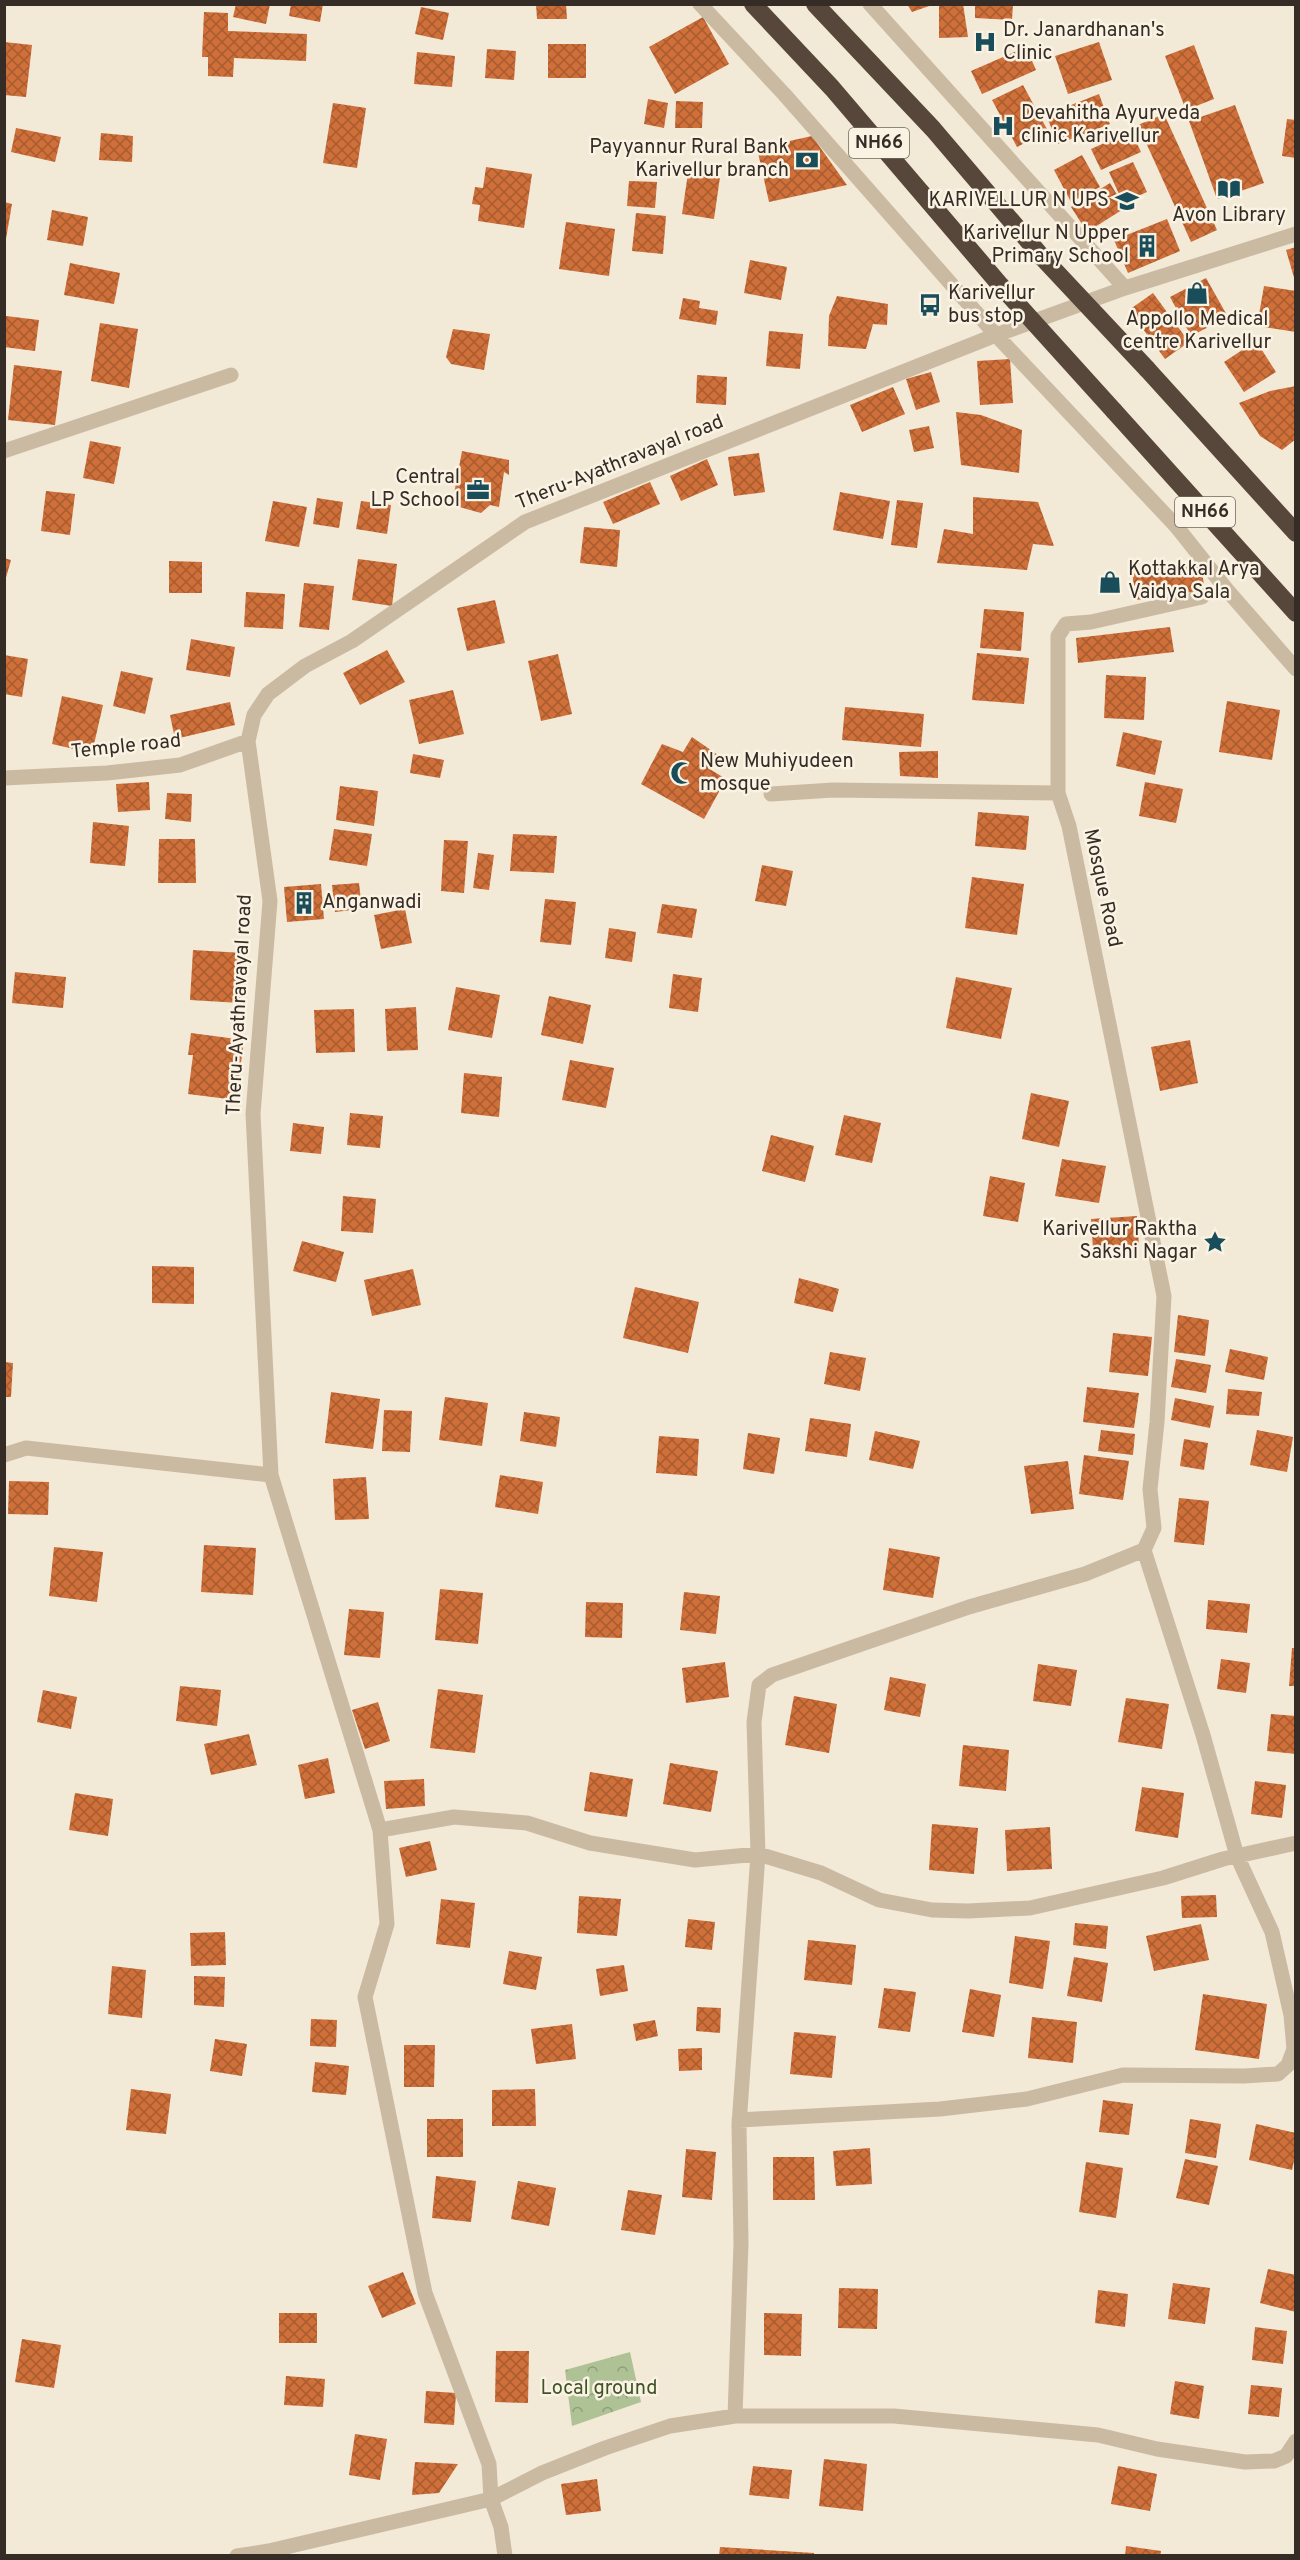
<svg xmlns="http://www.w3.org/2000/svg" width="1300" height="2560" font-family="Overpass,sans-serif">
  <defs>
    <pattern id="park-crowns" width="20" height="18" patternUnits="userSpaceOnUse" patternTransform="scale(1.5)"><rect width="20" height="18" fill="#aec296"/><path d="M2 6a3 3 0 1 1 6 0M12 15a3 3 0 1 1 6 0" fill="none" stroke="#8e9e7a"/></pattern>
    <pattern id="building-cross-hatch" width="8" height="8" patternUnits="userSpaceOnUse" patternTransform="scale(1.5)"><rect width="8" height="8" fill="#cf6f39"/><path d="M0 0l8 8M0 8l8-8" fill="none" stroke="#a95b30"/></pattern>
  </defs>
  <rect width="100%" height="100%" fill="#f3e9d7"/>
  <path fill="url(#park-crowns)" d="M630,2352L641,2402L572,2426L565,2370Z"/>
  <path fill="url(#building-cross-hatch)" d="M236,4H270L266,24L233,17Z
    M291,4H323L320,22L289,16Z
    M536,4H566L567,19H537Z
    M907,4H931L932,5L912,12Z
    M939,4H963L968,37L939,38Z
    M975,4H1013L1012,20L975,18Z
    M421,7L449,13L443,40L415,34Z
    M204,12L228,13V31L307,34L306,61L234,58L233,77L208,76V57H202Z
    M703,17L729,64L675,94L649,47Z
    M4,42L32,45L26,97L4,95Z
    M1099,42L1112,80L1068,94L1055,56Z
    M548,44H586V78H548Z
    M1194,45L1214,99L1186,110L1165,56Z
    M1026,47L1036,70L982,94L971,71Z
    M487,49L516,51L514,80L485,78Z
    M417,52L455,56L452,87L414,84Z
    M1023,85L1048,131L1017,147L992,100Z
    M1099,94L1110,124L1058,144L1046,115Z
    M648,99L668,103L664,128L644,124Z
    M676,101L703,102L702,128H675Z
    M333,103L366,108L357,168L323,163Z
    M1235,105L1264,183L1217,199L1189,121Z
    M1164,114L1217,230L1191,242L1138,125Z
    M1287,119L1296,120V158L1282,156Z
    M16,128L61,137L55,162L11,152Z
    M1131,131L1141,152L1101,170L1091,149Z
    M101,133L133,136L132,162L99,160Z
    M812,136L847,185L769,202L757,148Z
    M1082,155L1100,187L1071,202L1054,170Z
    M1133,162L1147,192L1123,203L1109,172Z
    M486,167L532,174L524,228L478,221L480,205L472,204L475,187L483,188Z
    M688,173L720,177L714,219L682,214Z
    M629,181L657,182L655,208L627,206Z
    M1110,183L1125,208L1087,232L1071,207Z
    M4,202L12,204L6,239H4Z
    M52,210L88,217L83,246L47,240Z
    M636,213L666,216L663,254L632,251Z
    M1167,219L1180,251L1128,273L1114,240Z
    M566,222L615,229L609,276L559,269Z
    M1296,247V281H1295L1286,250Z
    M750,260L787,267L781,300L744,293Z
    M70,263L120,273L114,304L64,295Z
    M1206,278L1228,317L1191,336L1170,297Z
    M1264,286L1296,291V332L1257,326Z
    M1153,293L1189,342L1165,359L1129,310Z
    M837,296L888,304L887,325L873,324L866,349L828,346L829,316Z
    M683,298L700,301L699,308L718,311L716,325L679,319Z
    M6,316L39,320L35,351L4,347Z
    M100,323L138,329L129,388L91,381Z
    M453,329L490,334L484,370L451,364L446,357Z
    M769,331L803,334L800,369L766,366Z
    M1256,341L1276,372L1244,392L1224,362Z
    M1010,359L1013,403L980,405L977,361Z
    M14,365L62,371L55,425L8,420Z
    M931,372L940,402L916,410L906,379Z
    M697,375L727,377L726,405L696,403Z
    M1296,386V439L1282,450L1260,436L1239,403L1270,391Z
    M893,387L905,414L862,432L850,405Z
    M956,412L981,415L1022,430L1019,473L961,465Z
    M929,426L934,448L914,452L909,430Z
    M90,441L121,447L114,484L83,478Z
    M462,451L509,460V475L504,472L499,507L490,505L481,513L452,505Z
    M759,453L765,492L734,496L728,457Z
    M707,459L718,485L681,501L670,476Z
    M650,482L660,504L613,524L603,502Z
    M46,491L75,494L70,535L41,531Z
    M840,492L890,501L883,539L833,530Z
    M973,497L1038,502L1054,546L1033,544L1027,570L937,563L944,529L973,534Z
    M317,498L343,502L339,528L313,524Z
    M897,500L923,503L917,548L891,545Z
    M273,501L307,507L299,547L265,541Z
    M361,501L391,505L387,534L356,529Z
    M584,527L620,530L617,567L580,563Z
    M4,558L11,560L5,581H4Z
    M358,559L397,564L392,606L352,600Z
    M169,561L202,562V593H169Z
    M1200,562L1205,590L1136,600L1132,572Z
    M304,583L334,586L329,630L299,627Z
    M246,592L285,594L283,629L244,627Z
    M495,600L505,643L467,651L457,608Z
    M984,609L1024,612L1021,651L980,648Z
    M1170,627L1174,652L1078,663L1076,638Z
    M191,639L235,647L230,677L186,670Z
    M387,650L405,682L360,705L343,673Z
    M977,653L1029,658L1024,704L972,700Z
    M558,654L572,714L541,721L528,661Z
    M4,655L28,659L22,697L4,694Z
    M121,671L153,678L145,714L113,706Z
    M1106,675L1146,677L1144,720L1104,718Z
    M453,690L464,734L419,744L409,700Z
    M62,696L103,705L92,753L52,744Z
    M1227,701L1280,710L1272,760L1219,752Z
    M230,702L235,725L175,739L170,715Z
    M845,707L924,714L921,747L842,740Z
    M1123,732L1162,741L1155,775L1116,766Z
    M692,737L718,755L708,768L726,779L704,819L641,784L662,744L683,752Z
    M938,751V778L900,776L899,752Z
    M413,754L444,760L440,778L410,773Z
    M149,782L150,810L118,812L116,784Z
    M1145,782L1183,789L1176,823L1139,816Z
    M340,786L378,791L374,826L336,820Z
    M167,793L192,794L191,822L165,819Z
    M978,812L1029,816L1026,850L975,846Z
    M93,822L129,826L125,866L90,863Z
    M334,829L372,834L367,866L329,860Z
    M513,834L557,836L554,873L510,871Z
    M159,839H195L196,883H158Z
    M444,840L468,841L464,893L441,891Z
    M478,853L494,855L489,890L473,888Z
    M762,865L793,871L786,906L755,901Z
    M972,877L1024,884L1017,935L965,928Z
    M359,883L362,909L335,912L332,885Z
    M321,884L324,919L287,922L284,887Z
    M545,899L576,902L571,945L540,942Z
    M662,904L697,909L692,938L657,933Z
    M405,909L412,943L381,949L374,915Z
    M609,928L636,932L632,962L605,958Z
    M193,950L243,953L240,1003L190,1000Z
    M15,972L66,977L63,1008L12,1003Z
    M673,974L702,978L698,1012L669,1008Z
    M956,977L1012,988L1001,1039L946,1028Z
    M456,987L500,995L492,1038L448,1030Z
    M549,996L591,1005L583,1044L541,1035Z
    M416,1007L418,1050L387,1051L385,1009Z
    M354,1009L355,1052L316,1053L314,1010Z
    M191,1033L244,1040L236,1100L188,1094L193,1055H188Z
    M1190,1040L1198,1083L1160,1091L1151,1047Z
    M570,1060L614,1068L606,1108L562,1100Z
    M464,1073L502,1077L499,1117L461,1113Z
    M1031,1093L1069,1101L1059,1147L1022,1139Z
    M350,1113L383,1116L380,1148L347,1145Z
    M844,1115L881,1123L872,1163L835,1155Z
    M293,1123L324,1127L321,1154L290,1151Z
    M771,1135L814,1146L805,1182L762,1171Z
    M1062,1159L1106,1166L1099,1203L1055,1196Z
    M990,1176L1025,1183L1018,1222L983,1216Z
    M343,1196L376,1199L373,1233L341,1231Z
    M1137,1216L1139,1246L1093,1249L1091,1219Z
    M302,1241L344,1252L336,1282L293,1271Z
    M152,1266L194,1267V1304L152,1303Z
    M413,1269L421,1305L372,1316L364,1280Z
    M799,1278L839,1289L833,1312L794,1303Z
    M635,1287L699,1302L688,1353L623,1338Z
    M1178,1315L1209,1320L1205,1356L1174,1352Z
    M1113,1333L1152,1337L1148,1376L1109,1372Z
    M1230,1349L1268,1357L1264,1380L1225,1372Z
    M830,1352L866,1358L860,1391L824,1384Z
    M1176,1359L1211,1365L1206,1393L1171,1387Z
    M4,1362L13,1363L11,1397H4Z
    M1087,1387L1139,1393L1134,1428L1083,1422Z
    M1228,1389L1262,1392L1259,1416L1226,1414Z
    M331,1392L380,1399L373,1449L325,1443Z
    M445,1397L488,1403L482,1446L439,1440Z
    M1175,1398L1214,1406L1210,1428L1171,1420Z
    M384,1410L412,1411L410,1452L382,1451Z
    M524,1412L560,1417L556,1447L520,1441Z
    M810,1418L851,1424L847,1457L805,1451Z
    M1101,1430L1135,1434L1133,1455L1098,1451Z
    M1257,1430L1293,1437L1287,1472L1250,1465Z
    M875,1431L920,1441L913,1469L869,1460Z
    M748,1433L780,1438L774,1474L743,1469Z
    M659,1436L699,1439L697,1476L656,1473Z
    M1184,1439L1208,1443L1204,1470L1180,1466Z
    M1084,1455L1129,1461L1123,1500L1079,1494Z
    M1068,1461L1074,1509L1031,1514L1024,1466Z
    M500,1475L543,1482L538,1514L495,1507Z
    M366,1477L369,1519L335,1520L333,1479Z
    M9,1481L49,1482L48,1515L8,1514Z
    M1179,1498L1209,1501L1204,1545L1174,1542Z
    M204,1545L256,1548L253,1595L201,1592Z
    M54,1547L103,1552L97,1602L49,1596Z
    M889,1548L940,1557L933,1598L883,1590Z
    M440,1589L483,1593L478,1644L435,1640Z
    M684,1592L720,1596L716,1634L680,1630Z
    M1208,1600L1250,1604L1247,1633L1206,1629Z
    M586,1602L623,1603L622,1638L585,1637Z
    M349,1609L384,1612L380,1658L344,1655Z
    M1292,1648H1296V1686H1289Z
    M1221,1659L1250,1663L1246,1693L1217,1689Z
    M725,1662L729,1697L686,1703L682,1668Z
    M1038,1664L1077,1670L1071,1706L1033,1701Z
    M890,1677L926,1684L920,1717L884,1710Z
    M180,1686L221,1690L217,1726L176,1721Z
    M438,1689L483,1695L475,1753L430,1748Z
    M43,1690L77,1697L71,1729L37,1722Z
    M794,1696L837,1704L829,1753L785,1745Z
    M1126,1698L1169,1704L1162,1749L1118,1742Z
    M378,1702L390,1741L365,1749L352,1710Z
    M1271,1714L1296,1716V1754L1267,1751Z
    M249,1734L257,1765L211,1775L204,1744Z
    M963,1745L1009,1750L1006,1791L959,1786Z
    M328,1758L335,1793L305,1799L298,1765Z
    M670,1763L718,1771L711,1812L663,1804Z
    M590,1772L633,1779L627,1817L584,1811Z
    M424,1779L425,1806L386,1809L384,1781Z
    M1255,1781L1286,1785L1282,1818L1251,1814Z
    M1142,1787L1184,1793L1178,1838L1135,1831Z
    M75,1793L113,1799L108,1836L69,1830Z
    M932,1824L978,1828L974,1874L929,1870Z
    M1050,1827L1052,1869L1007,1871L1005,1830Z
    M430,1841L437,1870L406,1877L399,1848Z
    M1216,1895L1217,1917L1182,1918L1181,1896Z
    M579,1896L621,1899L617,1936L577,1933Z
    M441,1899L475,1903L470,1948L436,1944Z
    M688,1919L715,1922L712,1950L685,1947Z
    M1075,1923L1108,1926L1106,1949L1073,1945Z
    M1201,1924L1209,1960L1154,1971L1146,1936Z
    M225,1932L226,1965L191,1966L190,1933Z
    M1015,1936L1050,1941L1043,1989L1009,1983Z
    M808,1940L856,1945L852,1985L804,1980Z
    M509,1951L542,1957L536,1990L503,1984Z
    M1074,1957L1108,1963L1102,2002L1067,1996Z
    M624,1965L628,1991L600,1996L596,1969Z
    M112,1966L146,1970L142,2018L108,2014Z
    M194,1976L225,1977L224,2007L194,2005Z
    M884,1988L916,1992L910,2032L878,2028Z
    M970,1989L1001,1995L994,2037L962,2032Z
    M1203,1994L1267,2004L1259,2059L1195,2050Z
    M697,2007L721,2008L720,2033L696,2031Z
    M1032,2017L1077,2022L1073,2063L1028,2058Z
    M311,2019L337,2020L336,2047L310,2046Z
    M655,2020L658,2036L636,2041L633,2024Z
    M572,2024L576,2059L536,2064L531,2029Z
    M794,2032L836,2036L832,2078L790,2074Z
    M215,2039L247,2044L242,2076L210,2071Z
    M404,2045H435L434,2087H404Z
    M702,2048V2070L679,2071L678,2049Z
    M315,2062L349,2066L346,2095L312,2092Z
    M131,2089L171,2094L166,2134L126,2130Z
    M535,2089L536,2126H492V2090Z
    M1103,2100L1133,2104L1129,2135L1099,2132Z
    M427,2119H463V2157H427Z
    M1190,2119L1221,2124L1216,2158L1185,2153Z
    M1256,2124L1296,2133V2152L1292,2170L1249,2160Z
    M870,2148L872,2184L836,2186L833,2151Z
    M686,2149L716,2152L712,2200L682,2197Z
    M773,2157H814L815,2200H773Z
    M1185,2159L1218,2166L1209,2205L1176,2198Z
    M1086,2162L1123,2168L1116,2218L1079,2212Z
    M436,2176L476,2181L471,2222L432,2218Z
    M518,2181L556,2188L549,2226L511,2219Z
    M628,2190L662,2195L655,2235L621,2230Z
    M1268,2269L1296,2275V2312L1260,2303Z
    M403,2272L416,2304L382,2318L368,2286Z
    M1173,2283L1210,2288L1205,2324L1168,2319Z
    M839,2288L878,2289L877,2329L838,2328Z
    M1098,2290L1128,2294L1125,2327L1095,2323Z
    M279,2313H317V2343H279Z
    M764,2313L802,2314L801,2356L764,2355Z
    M1255,2327L1287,2331L1283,2364L1252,2360Z
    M22,2339L61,2345L54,2388L15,2382Z
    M496,2351H529L528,2403L495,2402Z
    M286,2376L325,2379L323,2407L284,2405Z
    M1175,2381L1204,2386L1199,2419L1170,2414Z
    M1251,2385L1282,2388L1279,2417L1248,2414Z
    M426,2391L456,2393L454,2425L424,2423Z
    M355,2434L387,2439L380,2480L349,2475Z
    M824,2459L867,2464L863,2511L819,2506Z
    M415,2462L458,2464L439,2493L412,2495Z
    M753,2466L792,2470L789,2499L749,2495Z
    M1118,2466L1157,2474L1150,2511L1111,2504Z
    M597,2479L601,2511L566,2515L561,2484Z
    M1126,2546L1161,2551L1160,2556H1125Z
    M720,2547L814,2553V2556H719Z"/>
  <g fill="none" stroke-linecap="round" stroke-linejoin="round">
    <path stroke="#cbbaa2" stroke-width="15" d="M700,4L784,94L996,335L1176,526L1227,590L1296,669
      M870,4L1125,288
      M4,451L231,375
      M4,778L107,773L180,765L248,741
      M771,794L833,790L1058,793
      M4,1455L26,1448L271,1475L253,1114L270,901L248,741L254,715L268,694L305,666L352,641L525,522L996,335L1125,288L1296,234
      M380,1830L454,1817L527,1823L590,1843L695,1860L758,1854L821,1873L879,1900L932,1910L968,1911L1030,1908L1163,1878L1223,1859L1296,1843
      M739,2120L940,2109L1027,2099L1123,2075L1244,2076L1278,2074L1288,2065L1294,2049L1291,2015L1272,1932L1237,1856L1203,1735L1144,1550
      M735,2416L741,2243L739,2125L758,1854L754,1722L759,1685L772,1675L969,1607L1085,1574L1144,1550L1154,1528L1150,1489L1157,1422L1164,1296L1069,826L1058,793V636L1066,624L1091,622L1202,597
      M237,2556L269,2551L491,2499L489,2464L425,2293L365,1997L387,1924L380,1830L271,1475
      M505,2556L501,2527L491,2499L542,2473L605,2448L670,2426L735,2416H894L1098,2435L1157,2449L1245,2462L1274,2461L1286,2456L1296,2441"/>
    <path stroke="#57473b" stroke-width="18" d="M753,4L832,88L1001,286
      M815,4L933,129L1042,257
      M1147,369L1296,533
      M1114,411L1296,613"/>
    <path stroke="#57473b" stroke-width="18" d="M1042,257L1147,369
      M1001,286L1114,411"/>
  </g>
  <defs>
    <g id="hospital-bare" transform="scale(1.8)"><path d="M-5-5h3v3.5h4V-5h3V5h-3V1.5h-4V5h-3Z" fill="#184d59" stroke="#faf2e3" stroke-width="2.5" paint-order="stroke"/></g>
    <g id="bank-bare" transform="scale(1.8)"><path d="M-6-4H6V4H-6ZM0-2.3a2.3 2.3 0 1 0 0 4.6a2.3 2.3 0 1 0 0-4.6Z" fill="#184d59" stroke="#faf2e3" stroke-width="2.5" paint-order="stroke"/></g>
    <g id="library-bare" transform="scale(1.8)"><path d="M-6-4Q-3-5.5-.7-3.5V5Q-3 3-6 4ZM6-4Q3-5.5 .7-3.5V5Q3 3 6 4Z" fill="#184d59" stroke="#faf2e3" stroke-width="2.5" paint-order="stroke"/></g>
    <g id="school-bare" transform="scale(1.8)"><path d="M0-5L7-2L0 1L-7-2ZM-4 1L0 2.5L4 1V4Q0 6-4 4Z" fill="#184d59" stroke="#faf2e3" stroke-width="2.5" paint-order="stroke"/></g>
    <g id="building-bare" transform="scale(1.8)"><path d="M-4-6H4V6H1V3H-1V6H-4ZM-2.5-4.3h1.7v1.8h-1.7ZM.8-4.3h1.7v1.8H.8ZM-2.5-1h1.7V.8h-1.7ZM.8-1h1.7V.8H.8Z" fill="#184d59" stroke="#faf2e3" stroke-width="2.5" paint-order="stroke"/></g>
    <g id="shop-bare" transform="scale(1.8)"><path d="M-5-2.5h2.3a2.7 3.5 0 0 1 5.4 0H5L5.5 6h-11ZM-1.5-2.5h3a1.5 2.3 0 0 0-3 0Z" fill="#184d59" stroke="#faf2e3" stroke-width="2.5" paint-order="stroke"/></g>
    <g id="bus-bare" transform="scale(1.8)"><path d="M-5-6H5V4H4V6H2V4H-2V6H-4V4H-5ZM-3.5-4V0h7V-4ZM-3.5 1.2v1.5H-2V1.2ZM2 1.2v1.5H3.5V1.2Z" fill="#184d59" stroke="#faf2e3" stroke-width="2.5" paint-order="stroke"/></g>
    <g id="office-bare" transform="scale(1.8)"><path d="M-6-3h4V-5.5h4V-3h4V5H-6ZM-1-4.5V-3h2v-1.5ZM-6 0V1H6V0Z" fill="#184d59" stroke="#faf2e3" stroke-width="2.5" paint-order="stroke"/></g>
    <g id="mosque-bare" transform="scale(1.8)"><path d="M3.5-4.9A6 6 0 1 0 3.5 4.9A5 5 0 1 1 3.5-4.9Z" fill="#184d59" stroke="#faf2e3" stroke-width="2.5" paint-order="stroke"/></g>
    <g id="sight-bare" transform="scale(1.8)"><path d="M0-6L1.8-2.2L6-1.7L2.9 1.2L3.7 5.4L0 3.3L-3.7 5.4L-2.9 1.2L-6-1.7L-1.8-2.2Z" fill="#184d59" stroke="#faf2e3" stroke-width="2.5" paint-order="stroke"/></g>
  </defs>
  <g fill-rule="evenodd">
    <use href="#hospital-bare" x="985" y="42"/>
    <use href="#hospital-bare" x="1003" y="126"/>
    <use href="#bank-bare" x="807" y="160"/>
    <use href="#library-bare" x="1229" y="189"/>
    <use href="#school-bare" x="1127" y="201"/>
    <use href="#building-bare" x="1147" y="246"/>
    <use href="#shop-bare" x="1197" y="293"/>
    <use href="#bus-bare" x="930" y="305"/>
    <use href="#office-bare" x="478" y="490"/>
    <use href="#shop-bare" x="1110" y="582"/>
    <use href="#mosque-bare" x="682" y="773"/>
    <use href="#building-bare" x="304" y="903"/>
    <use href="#sight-bare" x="1215" y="1242"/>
  </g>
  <g text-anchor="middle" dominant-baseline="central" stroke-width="5" stroke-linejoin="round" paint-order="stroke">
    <g fill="#faf2e3" stroke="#70675e" stroke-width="1.5">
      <rect x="849" y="128" width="60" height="30" rx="4.5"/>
      <rect x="1175" y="497" width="60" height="30" rx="4.5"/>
    </g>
    <g font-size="18" font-weight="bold" fill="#352c25">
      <text x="879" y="143">NH66</text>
      <text x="1205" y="512">NH66</text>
    </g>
    <g font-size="20" fill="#352c25" stroke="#faf2e3" text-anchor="start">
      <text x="1003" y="31">Dr. Janardhanan's<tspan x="1003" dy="23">Clinic</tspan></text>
      <text x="1021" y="114">Devahitha Ayurveda<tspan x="1021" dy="23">clinic Karivellur</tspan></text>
      <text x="789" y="148" text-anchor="end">Payyannur Rural Bank<tspan x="789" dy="23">Karivellur branch</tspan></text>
      <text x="1109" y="201" text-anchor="end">KARIVELLUR N UPS</text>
      <text x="1229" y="216" text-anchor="middle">Avon Library</text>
      <text x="1129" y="234" text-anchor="end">Karivellur N Upper<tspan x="1129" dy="23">Primary School</tspan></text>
      <text x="948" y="294">Karivellur<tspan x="948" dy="23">bus stop</tspan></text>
      <text x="1197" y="320" text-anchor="middle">Appollo Medical<tspan x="1197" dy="23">centre Karivellur</tspan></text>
      <text x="460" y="478" text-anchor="end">Central<tspan x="460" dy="23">LP School</tspan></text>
      <text x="1128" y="570">Kottakkal Arya<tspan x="1128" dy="23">Vaidya Sala</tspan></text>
      <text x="700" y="762">New Muhiyudeen<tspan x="700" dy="23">mosque</tspan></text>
      <text x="322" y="903">Anganwadi</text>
      <text x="1197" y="1230" text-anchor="end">Karivellur Raktha<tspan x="1197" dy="23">Sakshi Nagar</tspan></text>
    </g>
    <g font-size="20" fill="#352c25" stroke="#faf2e3">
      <text transform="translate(620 463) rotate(-22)">Theru-Ayathravayal road</text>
      <text transform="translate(126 747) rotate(-6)">Temple road</text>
      <text transform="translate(1102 888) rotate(78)">Mosque Road</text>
      <text transform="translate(240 1005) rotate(-87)">Theru-Ayathravayal road</text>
    </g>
    <g font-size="20" fill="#3f5527" stroke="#faf2e3">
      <text x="599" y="2389">Local ground</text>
    </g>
  </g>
  <rect width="1300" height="2560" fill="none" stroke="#352c25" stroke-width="12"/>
</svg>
